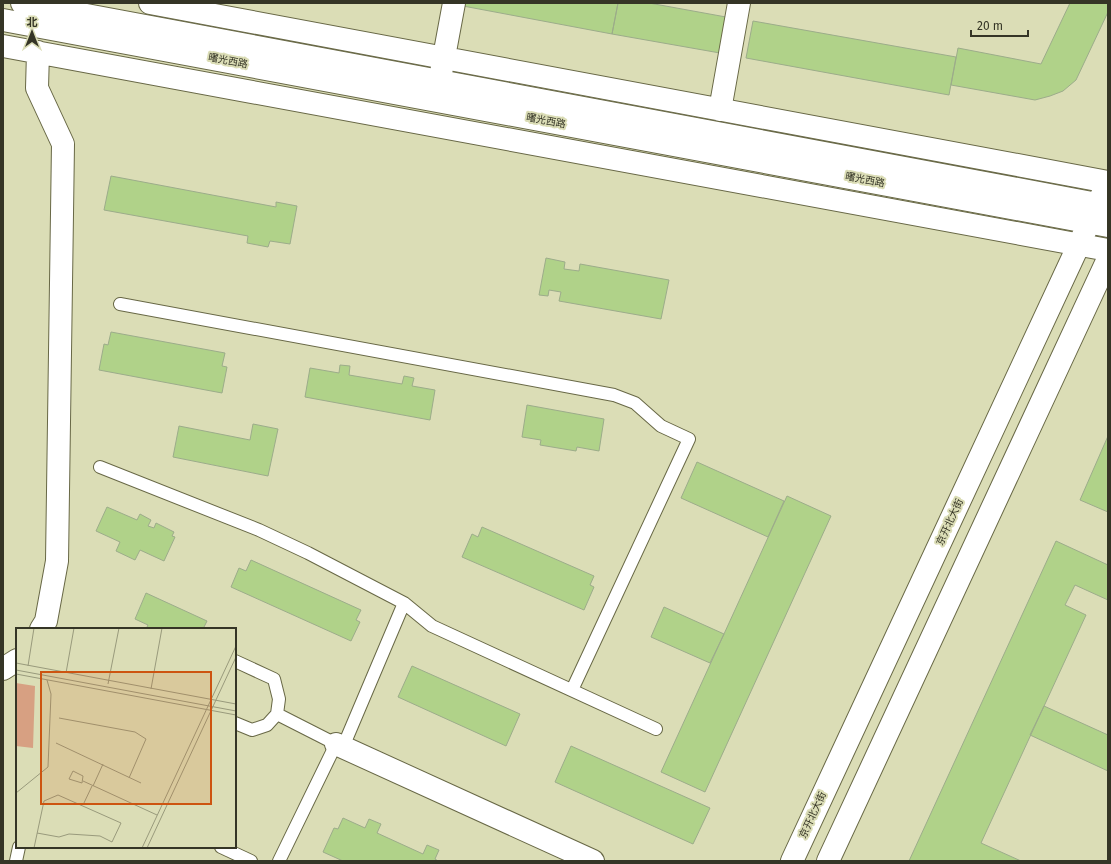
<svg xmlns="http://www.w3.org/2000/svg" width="1111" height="864" font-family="'Fira Sans','Noto Sans SC',sans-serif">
  <rect width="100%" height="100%" fill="#dbddb6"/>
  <path fill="#b0d289" stroke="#9cac8a" d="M464,3H618L612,34L463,6Z
    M618,3H649L726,17L720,53L612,34Z
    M1070,3H1108V12L1076,80L1063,91L1050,96L1035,100L951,85L958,48L1041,64Z
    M753,21L956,57L949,95L746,58Z
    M111,176L276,207V202L297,206L290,244L270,241L268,247L247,243L248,236L104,210Z
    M546,258L565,262L564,269L579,271L580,264L669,280L661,319L559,301L561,292L549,290L548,296L539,295Z
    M111,332L225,353L222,366L227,367L222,393L99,370L104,344L108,345Z
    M340,365L350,366L349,375L402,384L404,376L414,378L412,386L435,390L430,420L305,397L310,368L339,373Z
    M527,405L604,419L599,451L577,447L576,451L540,445L541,440L522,437Z
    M253,424L278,429L268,476L173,457L179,426L250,440Z
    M1108,436V512L1080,500Z
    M697,462L784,501L768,537L681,498Z
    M787,496L831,516L705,792L661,772Z
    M107,507L137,520L140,514L151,520L148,526L154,528L156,523L174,532L172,536L175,537L164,561L140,550L135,560L116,551L120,542L96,531Z
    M482,527L594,576L590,585L594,587L584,610L462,557L472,534L478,537Z
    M1056,541L1108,565V600L1075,585L1065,605L1086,615L981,843L1021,861H909Z
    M251,560L361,610L356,620L360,622L351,641L231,587L239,568L246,571Z
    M146,593L207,621L203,629H146L148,625L135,619Z
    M664,607L724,634L710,663L651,637Z
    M412,666L520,714L506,746L398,697Z
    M1044,706L1108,735V771L1030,735Z
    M571,746L710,808L693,844L555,782Z
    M343,818L365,828L369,819L381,824L377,833L423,854L427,845L439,850L435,859L438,861H343L323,852L334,828L338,829Z"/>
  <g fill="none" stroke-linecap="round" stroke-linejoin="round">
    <g stroke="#686846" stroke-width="14">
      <path id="lane" d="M120,304L614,395L635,403L661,426L689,439L572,690
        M100,467L259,530L308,553L404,603L432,626L656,729
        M235,661L274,679L279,699L277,714L267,725L252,730L235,723
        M277,714L336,744L279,861
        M343,747L404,603
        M221,847L251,861
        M16,861L19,847"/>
    </g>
    <g stroke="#686846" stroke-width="24">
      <path id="street" d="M150,3L1108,182
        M3,46L1108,250
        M38,52L37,88L63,144L57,561L46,621L41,629
        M441,73L454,3
        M720,110L739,3
        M3,669L17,660
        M336,744L593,861"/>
    </g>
    <g stroke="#686846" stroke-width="24">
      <path id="secondary" d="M22,3L1108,206
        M3,20L1108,226"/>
    </g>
    <g stroke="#686846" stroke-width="24">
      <path id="primary" d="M792,861L1108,182
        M828,861L1108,259"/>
    </g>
    <use href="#lane" stroke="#fff" stroke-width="12"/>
    <use href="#street" stroke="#fff" stroke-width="22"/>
    <use href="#secondary" stroke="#fff" stroke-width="22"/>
    <use href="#primary" stroke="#fff" stroke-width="22"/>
  </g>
  <g text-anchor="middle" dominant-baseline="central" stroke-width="4" stroke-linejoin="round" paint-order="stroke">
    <g font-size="10" fill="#353526" stroke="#dbddb6">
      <text transform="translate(228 61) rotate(11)">曙光西路</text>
      <text transform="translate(546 121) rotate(11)">曙光西路</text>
      <text transform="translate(865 180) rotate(11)">曙光西路</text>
      <text transform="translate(950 522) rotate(-65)">京开北大街</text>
      <text transform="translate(813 815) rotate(-65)">京开北大街</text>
    </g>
  </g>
  <g transform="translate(16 628)">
    <rect width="220" height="220" fill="#dbddb6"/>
    <path d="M0,55L19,58L17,120L0,118Z" fill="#d7a082"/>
    <path fill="none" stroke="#999a7c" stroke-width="1" d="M0,35L220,76M12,38L18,0M0,42L220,83M50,45L58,0M0,46L220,87M92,56L103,0M135,61L146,0M43,90L119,104L130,111L113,150M40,115L125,155M57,143L67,148L66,155L53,151ZM67,153L141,187M77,158L87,136M0,165L32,139L35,66L31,52M67,177L76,158M18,220L28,173L42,167L105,195L96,214L84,208L53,206L43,209L21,205M126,220L220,18M131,220L220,29"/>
    <path fill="#cd5410" fill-opacity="0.15" stroke="#cd5410" stroke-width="2" d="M25,44H195V176H25Z"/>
    <rect width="220" height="220" fill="none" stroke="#353526" stroke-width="2"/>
  </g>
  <rect width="1111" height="864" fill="none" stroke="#353526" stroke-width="8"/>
  <g transform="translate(32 32)" stroke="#dbddb6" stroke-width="3" paint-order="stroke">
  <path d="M0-3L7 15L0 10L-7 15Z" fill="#353526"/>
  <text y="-6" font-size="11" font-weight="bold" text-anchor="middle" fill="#353526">北</text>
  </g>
  <path d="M971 30v6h57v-6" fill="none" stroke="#353526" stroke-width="2"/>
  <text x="977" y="30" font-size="12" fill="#353526" stroke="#dbddb6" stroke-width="3" paint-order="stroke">20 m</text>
</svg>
